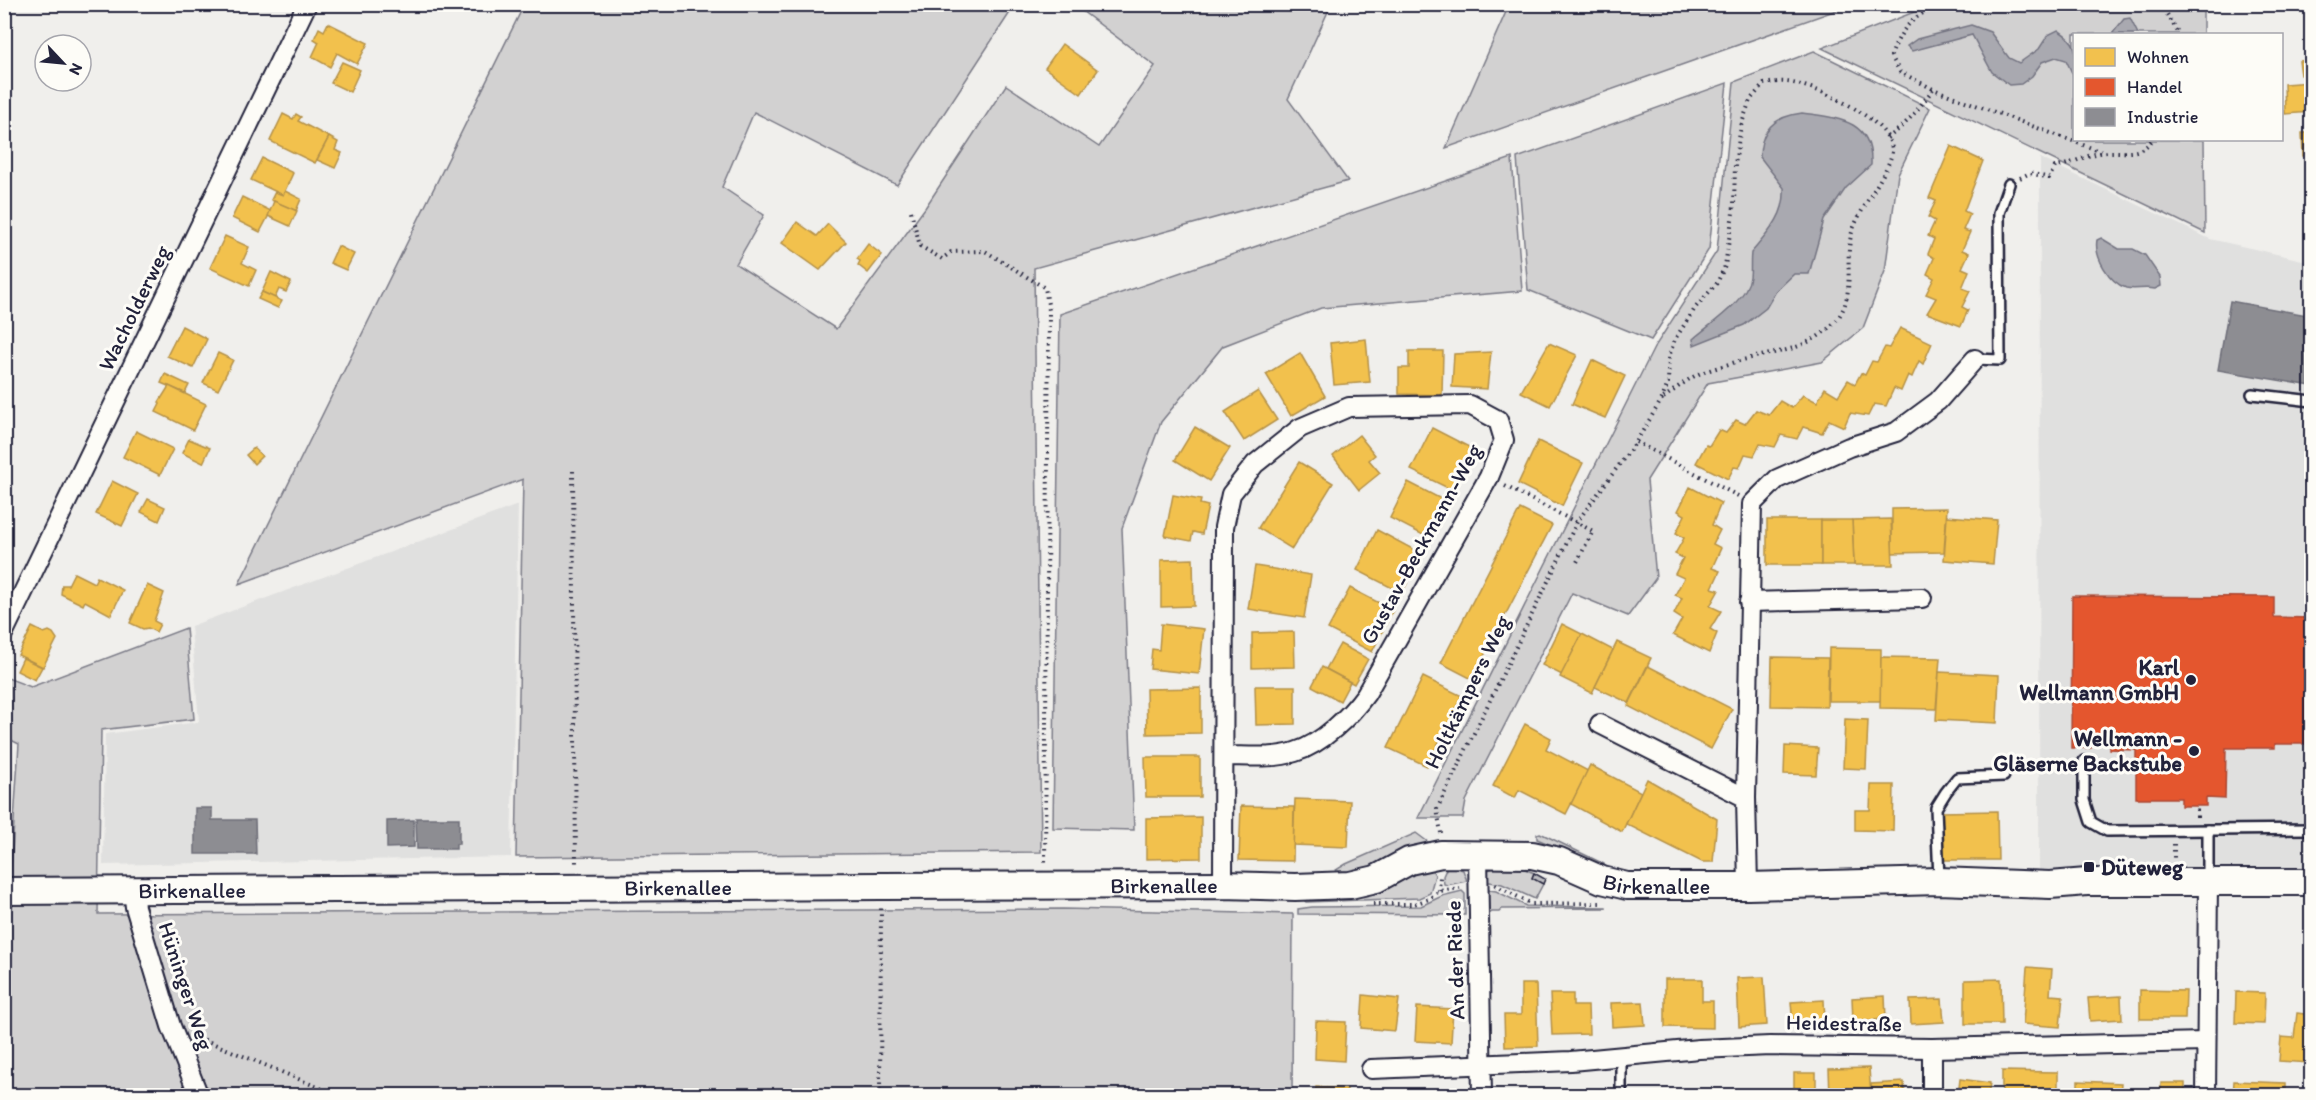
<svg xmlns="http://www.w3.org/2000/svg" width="2316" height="1100" font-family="Itim,sans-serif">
<rect width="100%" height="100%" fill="#f0efec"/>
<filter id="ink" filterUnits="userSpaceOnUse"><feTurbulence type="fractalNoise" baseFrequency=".0167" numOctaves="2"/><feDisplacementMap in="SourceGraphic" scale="12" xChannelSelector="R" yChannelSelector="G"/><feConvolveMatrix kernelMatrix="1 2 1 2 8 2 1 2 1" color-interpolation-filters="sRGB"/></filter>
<g filter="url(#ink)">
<g fill="#e0e0df">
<path d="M2040 158 2210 239 2311 262 2312 868 2039 870Z"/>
<path d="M518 505 511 857 103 865 105 734 199 722 191 626Z"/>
</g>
<g fill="#d2d1d1" stroke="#7a7a86" stroke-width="1.5">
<path d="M524 5H1015L897 185 754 112 722 187 764 215 736 264 836 329 925 208 1006 85 1099 147 1155 66 1074 5H1331L1288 99 1348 181 1034 268 1041 852 516 857 523 479 239 584Z"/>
<path d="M1509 5V4L1851 5 1446 148Z"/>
<path d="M1932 5H2203V34H2074V140H2204L2205 233 1822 48Z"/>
<path d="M1814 51 1930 108 1898 174 1885 271 1863 328 1822 362 1708 383 1647 480 1656 578 1628 616 1572 593 1466 801 1463 818H1418L1654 348 1717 251 1734 82Z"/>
<path d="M1727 83 1709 249 1651 340 1528 290 1517 158Z"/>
<path d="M1512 158 1522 291 1321 308 1223 346 1161 422 1122 528 1134 830 1053 828 1060 314Z"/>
<path d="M186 628 194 719 101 730 98 914 1063 909 1293 914 1292 1095H5L4 914H8L19 744 5 737V677L31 687Z"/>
<path d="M1416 833 1428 842 1366 869 1332 876 1336 870 1346 864Z"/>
<path d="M1540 833 1604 864V867L1537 839V834Z"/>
<path d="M1452 866 1463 870 1467 881 1447 885 1444 884 1443 876 1447 867Z"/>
<path d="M1499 866 1520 867 1534 873 1532 878 1543 884 1535 899 1502 884 1483 881 1488 870Z"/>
<path d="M1431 868 1435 875 1430 893 1419 898 1306 902 1302 899Z"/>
<path d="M1489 890 1496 891 1526 906 1606 907V908L1502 909 1499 912H1492L1485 916V895Z"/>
<path d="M1462 891 1465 894V915L1298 914V909L1312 907 1421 906 1442 896Z"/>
</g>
<g fill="#a9a9b0" stroke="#737381" stroke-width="1.5">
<path d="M2130 18 2138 34H2112L2124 19Z"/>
<path d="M1971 25 1990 32 2009 58 2019 63 2039 49 2048 35 2058 30C2081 45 2075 52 2074 77L2066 60 2056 57 2042 62 2032 76 2021 84 2009 85 1992 72 1972 35 1912 51 1907 46 1917 39Z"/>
<path d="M1802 113C1837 118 1873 119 1871 165L1846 188 1824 220 1809 274H1794L1776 291 1766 308 1744 325 1694 345 1693 339C1710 324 1747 301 1750 277 1751 269 1750 261 1751 253 1767 234 1786 216 1784 188L1760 157C1760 129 1776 116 1802 113Z"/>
<path d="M2101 238 2119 249H2133L2145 255 2160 277 2161 286 2155 289C2145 287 2134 290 2126 288 2109 282 2094 257 2097 240Z"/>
</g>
<g fill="#f2c14e" stroke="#b49148" stroke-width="1.5">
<path d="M328 23 368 43 357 64 337 53 330 67 312 57 319 42 314 39 319 28 324 31Z"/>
<path d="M1062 44 1098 70 1081 94 1045 68Z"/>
<path d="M2312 60V74L2301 75 2299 61Z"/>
<path d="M342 62 360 70 350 92 331 83Z"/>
<path d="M2312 82V112L2285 114 2284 84Z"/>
<path d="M283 114 293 119 296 114 301 117 298 121 329 137 315 163 270 141Z"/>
<path d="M2302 133H2312V155L2303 156Z"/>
<path d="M329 137 338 142 335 150 342 153 335 168 317 160Z"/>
<path d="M1951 146 1983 161 1964 211 1970 214 1963 230 1970 232 1962 250 1969 253 1962 268 1969 271 1962 288 1970 291 1962 307 1968 310 1961 326 1927 313 1936 298 1926 294 1934 278 1927 274 1934 258 1928 254 1934 239 1928 236 1935 221 1928 217 1936 201 1929 198Z"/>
<path d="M262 158 293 173 283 195 251 180Z"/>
<path d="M285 191 301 199 296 211 271 200 275 192 283 195Z"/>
<path d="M242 197 271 211 260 232 232 218Z"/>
<path d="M274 201 297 211 290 226 268 216Z"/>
<path d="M797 222 817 236 828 224 846 242 820 270 782 243Z"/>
<path d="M225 236 249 247 242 263 256 270 249 286 210 268Z"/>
<path d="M868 244 882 255 868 273 858 265 860 261 857 259Z"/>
<path d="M338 246 354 254 346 270 330 263Z"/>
<path d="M271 272 291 282 286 292 279 289 275 298 262 292Z"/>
<path d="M262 292 282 301 278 308 258 299Z"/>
<path d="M182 326 207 339 193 368 167 356Z"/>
<path d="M1900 328 1932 343 1923 364 1919 361 1912 377 1908 375 1901 391 1894 388 1886 406 1874 404 1868 416 1850 413 1844 427 1829 420 1822 433 1803 427 1797 439 1781 435 1775 447 1760 444 1754 456 1745 454 1739 468 1734 467 1728 479 1696 463 1706 445 1709 446 1719 430 1726 433 1736 420 1745 424 1756 410 1769 415 1780 401 1792 408 1803 395 1817 402 1825 388 1838 396 1848 380 1855 384 1861 373 1865 375 1872 361 1877 362 1885 347 1889 348Z"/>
<path d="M1366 339 1370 382 1334 385 1330 343Z"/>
<path d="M1549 343 1577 355 1550 406 1521 392Z"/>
<path d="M1409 351H1443L1442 395 1399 394V368H1409Z"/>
<path d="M1491 352 1487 389 1452 387 1454 354Z"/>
<path d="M218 353 233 360 218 390 203 383Z"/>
<path d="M1300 353 1325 396 1291 416 1266 374Z"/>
<path d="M1592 360 1625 376 1605 418 1572 404Z"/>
<path d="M165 374 189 385 185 393 161 383Z"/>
<path d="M169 386 206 404 193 430 156 412 160 404 159 402Z"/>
<path d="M1258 391 1277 420 1244 441 1225 412Z"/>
<path d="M1195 427 1230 448 1209 481 1175 460Z"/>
<path d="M1432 428 1473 449 1452 490 1411 470Z"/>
<path d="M136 431 173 449 160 475 123 457Z"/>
<path d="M1359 435 1375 455 1369 460 1380 473 1359 490 1333 456Z"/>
<path d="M189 439 210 448 203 463 182 453Z"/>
<path d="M1538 441 1583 463 1562 506 1518 484Z"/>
<path d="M254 448 262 456 254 464 246 455Z"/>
<path d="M1299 462 1333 483 1292 549 1258 528Z"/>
<path d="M112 481 138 494 122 526 96 514Z"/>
<path d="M1408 482 1449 503 1431 539 1390 518Z"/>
<path d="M1690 487 1721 503 1712 525 1720 530 1713 544 1721 548 1712 568 1720 571 1712 588 1719 590 1710 606 1721 611 1710 629 1717 633 1709 653 1673 635 1682 619 1674 614 1682 598 1675 595 1684 578 1675 574 1683 558 1675 554 1684 538 1676 533 1685 515 1678 511Z"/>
<path d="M1173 495 1201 500 1200 504 1208 506 1202 534 1193 532 1191 541 1165 536Z"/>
<path d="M148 499 165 507 159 521 141 512Z"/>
<path d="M1947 508 1944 552 1892 553V509Z"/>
<path d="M1520 509 1552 525 1472 679 1441 663Z"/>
<path d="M1947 516 1997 520 1993 564 1944 560Z"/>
<path d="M1891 519 1893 565H1854L1852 520Z"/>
<rect x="1767" y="520" width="54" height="45"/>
<path d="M1821 520H1852L1854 565H1821Z"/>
<path d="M1377 530 1422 554 1402 593 1357 570Z"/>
<path d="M1193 559 1194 606 1161 607V560Z"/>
<path d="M1255 566 1311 575 1304 618 1248 609Z"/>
<path d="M74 573 94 583 97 577 123 590 111 615 85 601 83 605 61 594 62 585H68Z"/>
<path d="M147 585 164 593 154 621 160 624 156 632 148 628 143 629 130 623Z"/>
<path d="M1350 588 1393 610 1372 652 1328 629Z"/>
<path d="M1161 624 1204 629 1199 674 1150 669 1152 649 1159 650Z"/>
<path d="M1562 624 1582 634 1562 675 1542 665Z"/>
<path d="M32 627 44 633 49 631 53 633 57 639 43 667 18 655Z"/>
<path d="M1294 632 1295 667 1252 668V633Z"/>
<path d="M1582 634 1613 650 1592 693 1560 677Z"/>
<path d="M1617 642 1651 658 1629 703 1595 687Z"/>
<path d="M1340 644 1368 659 1354 684 1326 669Z"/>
<path d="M1829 648 1881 649V701H1828Z"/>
<path d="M1772 657 1828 658 1827 707 1771 706Z"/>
<path d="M1881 657 1940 658 1936 709 1880 708Z"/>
<path d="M23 658 42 667 35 680 17 671Z"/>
<path d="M1648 666 1732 709 1711 749 1628 706Z"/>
<path d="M1322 667 1350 682 1340 701 1312 686Z"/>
<path d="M1939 672 1999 675 1997 723 1936 720Z"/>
<path d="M1423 677 1462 696 1427 766 1388 748Z"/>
<path d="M1255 686H1295V724L1256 725Z"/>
<path d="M1201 688V733L1147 734 1146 689Z"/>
<path d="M1845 719 1868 720 1866 769 1843 768Z"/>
<path d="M1525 724 1551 738 1546 749 1588 771 1566 814 1519 790 1515 798 1493 786Z"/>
<path d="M1785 746 1818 748 1816 775 1784 774Z"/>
<path d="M1145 757H1200V797H1146Z"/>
<path d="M1590 765 1641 792 1622 832 1571 804Z"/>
<path d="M1647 779 1717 819 1713 862H1702L1626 824Z"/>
<path d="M1871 785H1894L1893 831 1855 830V810H1870Z"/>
<path d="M1295 799 1350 801 1348 847 1293 845Z"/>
<path d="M1241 806 1294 807 1293 861 1239 860Z"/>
<path d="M1997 811 1998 860H1941V812Z"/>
<path d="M1201 817V858L1146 859V818Z"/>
<path d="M2027 967 2052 969 2050 995 2063 996 2060 1027 2023 1024Z"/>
<path d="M1764 977 1767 1025 1739 1027 1737 978Z"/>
<path d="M1665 979H1702V1001H1713V1028L1665 1027Z"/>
<path d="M2001 979 2002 1024H1965V980Z"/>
<path d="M1521 984H1536L1538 1046 1505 1047 1504 1015H1521Z"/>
<path d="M2140 990 2186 991 2185 1019H2140Z"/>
<path d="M2236 992 2265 993 2264 1024 2235 1023Z"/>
<path d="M1550 994H1573V1006H1588L1589 1034 1552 1035Z"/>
<path d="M1363 995 1399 999 1395 1031 1361 1028Z"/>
<path d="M1885 996 1886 1019 1853 1021 1852 998Z"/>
<path d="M2121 996 2122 1019 2090 1021 2088 998Z"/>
<path d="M1942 999 1944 1022 1911 1024 1910 1000Z"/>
<path d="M1824 1000 1825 1023 1793 1025 1791 1002Z"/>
<path d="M1643 1002 1645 1025 1612 1027 1611 1003Z"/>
<path d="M1417 1007 1453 1009 1451 1043 1415 1041Z"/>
<path d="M2297 1013 2312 1015 2310 1063 2279 1061 2281 1037 2294 1038Z"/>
<path d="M1316 1021 1346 1022 1344 1061 1315 1059Z"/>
<path d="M1869 1068 1871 1096H1830L1829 1069Z"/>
<path d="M2002 1071 2058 1072V1096H2002Z"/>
<rect x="1794" y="1073" width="22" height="23"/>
<path d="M1960 1079 1990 1083 1988 1096H1958Z"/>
<path d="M2078 1081 2121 1083 2120 1096H2078Z"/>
<path d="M2234 1081 2285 1083V1096H2233Z"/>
<path d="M1904 1082 1905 1096H1872L1871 1084Z"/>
<path d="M2161 1083H2185V1096H2153V1093H2161Z"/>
<path d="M1316 1087 1347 1089 1346 1096H1315Z"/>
<path d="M1773 1090V1096H1741V1092Z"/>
</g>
<path fill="#e4572e" stroke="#aa4732" stroke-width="1.5" d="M2072 596 2274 597V617L2312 618V744H2275V748H2226L2225 799 2206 798V806H2181V798H2136V750L2109 749V743H2091V748H2071Z"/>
<g fill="#8d8d92" stroke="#6d6d78" stroke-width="1.5">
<path d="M2230 301 2312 316V386L2218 370Z"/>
<path d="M195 808H212V820H255L256 854H195Z"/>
<path d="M416 818H459V844H456V849H417Z"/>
<path d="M414 820V847L387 848V821Z"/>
</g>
<path fill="#bcbcc0" stroke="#22223b" stroke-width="1.5" d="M1534 873 1545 879 1543 884 1532 878Z"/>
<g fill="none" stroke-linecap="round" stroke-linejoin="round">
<g stroke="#22223b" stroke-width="14">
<g id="lane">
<path d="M1975 359 2000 360 1999 213 2009 184"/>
<path d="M2252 394 2312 401"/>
<path d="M2084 761V800L2091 822 2107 831 2312 829"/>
<path d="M1939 879 1936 808 1946 792 1957 778 2004 776"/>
<path d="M2208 879V830"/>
<path d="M1621 1056V1096"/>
</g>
</g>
<g stroke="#22223b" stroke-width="22">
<g id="street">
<path d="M1749 602 1922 598"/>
<path d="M4 632 307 4"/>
<path d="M1600 724 1746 798"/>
<path d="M1478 855 1482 1096"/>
<path d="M1223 885 1224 527 1231 494 1255 464 1300 428 1349 407 1470 405 1498 420 1504 440 1489 477 1366 694C1350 716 1322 744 1295 752 1273 759 1247 756 1225 756"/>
<path d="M1748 886 1746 798 1752 504 1777 479 1849 447 1896 432 1938 401 1975 359"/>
<path d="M133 890 135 907 171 1026 199 1096"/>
<path d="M1932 1048V1096"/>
<path d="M1371 1069 1571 1061 1699 1049 1770 1046 1932 1048 2206 1042"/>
<path d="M2206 1096 2208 882"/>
</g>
</g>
<g stroke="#22223b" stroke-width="30">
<g id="secondary">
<path id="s1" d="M4 891 881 886 1223 885 1295 887 1350 885 1376 879 1409 861 1441 854 1532 855 1559 861 1602 880 1627 886H1748L1939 881 2050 885 2087 882H2312"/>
</g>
</g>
<g stroke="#22223b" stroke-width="4" stroke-dasharray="1.5 4.5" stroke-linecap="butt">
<path d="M1945 4C1914 14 1902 26 1891 56L1900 72 1933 89 2102 152"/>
<path d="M2050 4 2059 7 2081 4"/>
<path d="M2161 4 2179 34"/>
<path d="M1887 138C1907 125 1919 108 1933 89"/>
<path d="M2020 178 2030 173 2049 178 2055 167C2071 165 2085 155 2100 153 2121 149 2137 159 2152 140"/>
<path d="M911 211 920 246 942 259 951 252 985 251 1045 288 1049 310 1045 865"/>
<path d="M1636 442 1738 496"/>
<path d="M573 471 576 866"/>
<path d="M1505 486 1593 531 1576 564"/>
<path d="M2197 817V806"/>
<path d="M1441 833 1437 809 1577 522 1636 442 1662 399 1668 383 1669 357 1675 339 1696 307 1717 283 1725 266 1734 206 1735 164 1741 126 1750 100 1764 84C1771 83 1779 81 1786 82 1813 84 1891 119 1892 150 1893 167 1856 212 1851 236 1844 265 1857 298 1834 323 1806 352 1775 351 1739 361 1728 364 1716 368 1704 372 1689 377 1675 390 1662 399"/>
<path d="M2174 844V860"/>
<path d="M1495 885 1532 904 1600 903"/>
<path d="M1439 891 1440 877"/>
<path d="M1373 904H1414L1429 899 1439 891 1460 888"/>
<path d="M193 1035 339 1096"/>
<path d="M880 1096 881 907"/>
</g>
<use href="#lane" stroke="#fdfcf7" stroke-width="9"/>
<use href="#street" stroke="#fdfcf7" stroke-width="18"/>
<use href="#secondary" stroke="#fdfcf7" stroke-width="26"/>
</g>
</g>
<g fill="#22223b" stroke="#fdfcf7" stroke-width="2">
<circle cx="2191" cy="680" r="6"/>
<circle cx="2194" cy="751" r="6"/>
<rect x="2083" y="861" width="12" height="12" rx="3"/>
</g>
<g text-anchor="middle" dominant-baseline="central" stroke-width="6" stroke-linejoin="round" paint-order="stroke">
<g font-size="22" fill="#22223b" stroke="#fdfcf7">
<text transform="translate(134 308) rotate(-64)">Wacholderweg</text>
<text transform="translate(1421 544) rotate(-61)">Gustav-Beckmann-Weg</text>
<text transform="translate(1467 692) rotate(-64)">Holtkämpers Weg</text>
<text stroke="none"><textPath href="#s1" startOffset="1664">Birkenallee</textPath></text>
<text stroke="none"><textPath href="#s1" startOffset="1160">Birkenallee</textPath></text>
<text stroke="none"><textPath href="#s1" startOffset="674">Birkenallee</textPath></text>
<text stroke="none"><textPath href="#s1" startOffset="188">Birkenallee</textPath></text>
<text transform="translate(1455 960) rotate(-92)">An der Riede</text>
<text transform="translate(186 986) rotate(72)">Hüninger Weg</text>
<text transform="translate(1844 1023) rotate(1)">Heidestraße</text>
</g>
<g font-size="22" font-weight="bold" fill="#22223b" stroke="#fdfcf7" text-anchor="end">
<text x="2179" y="667">Karl<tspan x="2179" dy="25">Wellmann GmbH</tspan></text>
<text x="2182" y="738">Wellmann -<tspan x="2182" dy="25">Gläserne Backstube</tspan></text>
<text x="2101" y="867" text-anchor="start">Düteweg</text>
</g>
</g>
<rect width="2316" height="1100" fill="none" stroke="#fdfcf7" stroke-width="24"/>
<rect x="12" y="12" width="2292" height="1076" fill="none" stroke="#22223b" stroke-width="2" filter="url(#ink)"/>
<rect x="2073" y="33" width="210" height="108" fill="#fdfcf7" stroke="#a5a5ac" stroke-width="1.5"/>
<rect x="2085" y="48" width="30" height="18" fill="#f2c14e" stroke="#a5a5ac" stroke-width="1.5"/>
<text x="2127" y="63" font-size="18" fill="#22223b">Wohnen</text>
<rect x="2085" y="78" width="30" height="18" fill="#e4572e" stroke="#a5a5ac" stroke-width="1.5"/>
<text x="2127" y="93" font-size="18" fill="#22223b">Handel</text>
<rect x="2085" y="108" width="30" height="18" fill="#8d8d92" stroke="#a5a5ac" stroke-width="1.5"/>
<text x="2127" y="123" font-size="18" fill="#22223b">Industrie</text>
<g transform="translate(63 63) rotate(116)"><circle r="28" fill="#fdfcf7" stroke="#a5a5ac" stroke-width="1.5"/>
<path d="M0-4.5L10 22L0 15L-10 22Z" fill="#22223b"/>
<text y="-9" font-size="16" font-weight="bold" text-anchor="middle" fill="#22223b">N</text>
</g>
</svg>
